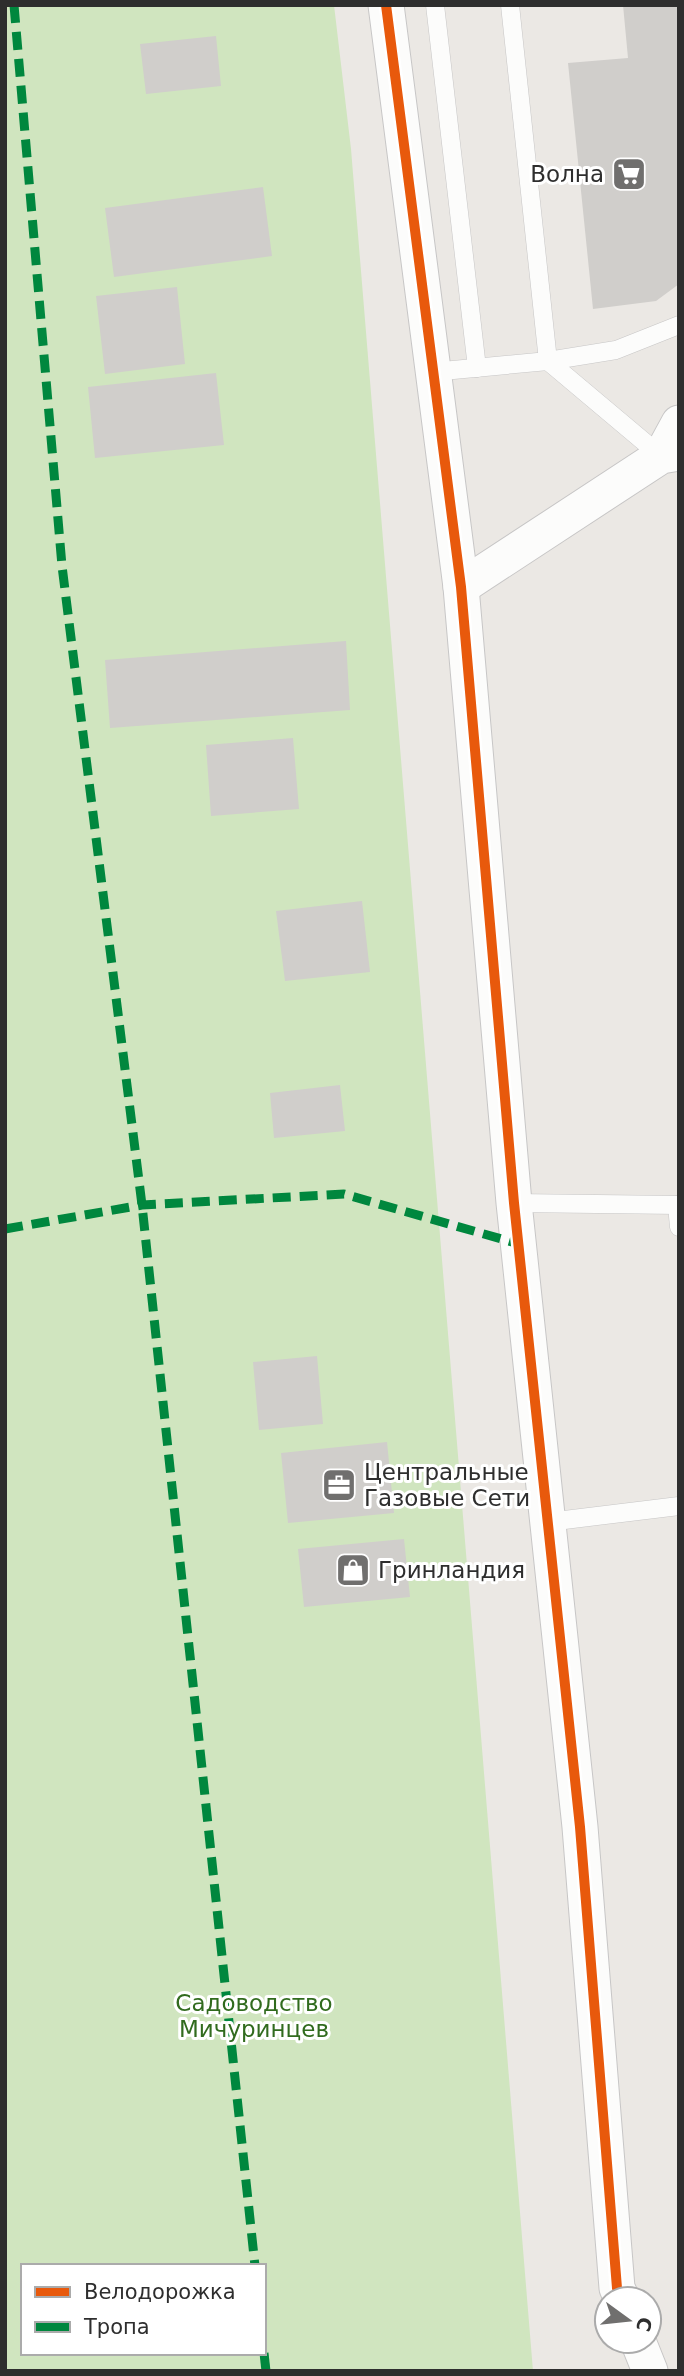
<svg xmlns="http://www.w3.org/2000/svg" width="684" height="2376" font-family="'DejaVu Sans',sans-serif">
<rect width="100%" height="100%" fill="#ebe8e4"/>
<path fill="#d0e5bf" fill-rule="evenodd" d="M5 5H334L351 149 533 2371H5ZM23 2266H264V2353H23Z"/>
<g fill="#d0cecb">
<path d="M623 5H679V284L656 301 593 309 568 63 628 58Z"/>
<path d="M216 36 221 86 146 94 140 44Z"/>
<path d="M263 187 272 256 114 277 105 208Z"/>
<path d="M177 287 185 364 105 374 96 296Z"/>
<path d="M216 373 224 445 95 458 88 387Z"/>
<path d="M346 641 350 710 110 728 105 660Z"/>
<path d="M293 738 299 809 211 816 206 745Z"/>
<path d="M362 901 370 972 285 981 276 911Z"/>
<path d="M340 1085 345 1131 274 1138 270 1093Z"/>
<path d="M317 1356 323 1424 259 1430 253 1362Z"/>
<path d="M387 1442 394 1513 288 1523 281 1453Z"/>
<path d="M404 1539 410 1597 304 1607 298 1549Z"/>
</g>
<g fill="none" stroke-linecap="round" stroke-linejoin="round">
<g stroke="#c7c6c6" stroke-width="19">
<g id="service">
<path d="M435 5 477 368"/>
<path d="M510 5 548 361 661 456"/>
<path d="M432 372 548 361 616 350 679 325"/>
<path d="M514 1203 679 1205"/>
<path d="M677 1205 679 1227"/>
<path d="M548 1522 679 1506"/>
</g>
</g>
<g stroke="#c7c6c6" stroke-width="37">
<g id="minor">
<path d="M386 5 461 587 514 1203 580 1827 617 2288 622 2299"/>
<path d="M661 456 679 423"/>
<path d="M461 587 661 456 679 453"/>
<path d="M638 2341 650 2371"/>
</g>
</g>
<use href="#service" stroke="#fcfcfb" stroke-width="18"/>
<use href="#minor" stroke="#fcfcfb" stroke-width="35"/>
<g stroke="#00873e" stroke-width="9" stroke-dasharray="18 9" stroke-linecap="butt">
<path d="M14 5 62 566 142 1205 255 2266"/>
<path d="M5 1229 142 1205 344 1194 519 1244"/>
<path d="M264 2353 266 2371"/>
</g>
<g stroke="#fff" stroke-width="15">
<path id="cycleway" d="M386 5 461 587 514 1203 580 1827 617 2288 622 2299"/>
</g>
<use href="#cycleway" stroke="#e8590c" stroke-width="10"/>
</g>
<defs>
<g id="supermarket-square" transform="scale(1.75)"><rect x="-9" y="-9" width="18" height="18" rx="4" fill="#706f6e" stroke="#fff"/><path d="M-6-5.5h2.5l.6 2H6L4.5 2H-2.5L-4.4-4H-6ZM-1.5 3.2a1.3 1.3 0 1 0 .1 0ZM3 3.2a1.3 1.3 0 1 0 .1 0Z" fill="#fff"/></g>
<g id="office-square" transform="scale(1.75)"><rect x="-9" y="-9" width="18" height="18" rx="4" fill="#706f6e" stroke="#fff"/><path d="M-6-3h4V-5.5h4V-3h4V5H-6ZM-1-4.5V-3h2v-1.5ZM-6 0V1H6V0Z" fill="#fff"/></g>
<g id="shop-square" transform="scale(1.75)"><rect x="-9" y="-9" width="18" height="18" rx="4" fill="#706f6e" stroke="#fff"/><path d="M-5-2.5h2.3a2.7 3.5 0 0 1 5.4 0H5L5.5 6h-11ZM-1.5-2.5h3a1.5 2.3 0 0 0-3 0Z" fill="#fff"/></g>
</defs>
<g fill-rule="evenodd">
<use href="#supermarket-square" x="629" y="174"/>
<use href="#office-square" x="339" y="1485"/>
<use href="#shop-square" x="353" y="1570"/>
</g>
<g text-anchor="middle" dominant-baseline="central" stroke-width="6" stroke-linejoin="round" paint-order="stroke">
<g font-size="23" fill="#2e2e2e" stroke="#fff" text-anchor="start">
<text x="604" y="174" text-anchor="end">Волна</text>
<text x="364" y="1472">Центральные<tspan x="364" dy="26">Газовые Сети</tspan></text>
<text x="378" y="1570">Гринландия</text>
</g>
<g font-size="23" fill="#316b1e" stroke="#fff">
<text x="254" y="2003">Садоводство<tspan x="254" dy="26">Мичуринцев</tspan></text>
</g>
</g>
<rect width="684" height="2376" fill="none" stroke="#2e2e2e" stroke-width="14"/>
<rect x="21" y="2264" width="245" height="91" fill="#ffffff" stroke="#ababab" stroke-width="2"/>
<rect x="35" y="2287" width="35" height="10" fill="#e8590c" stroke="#ababab" stroke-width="2"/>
<text x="84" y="2299" font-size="21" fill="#2e2e2e">Велодорожка</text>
<rect x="35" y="2322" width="35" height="10" fill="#00873e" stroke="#ababab" stroke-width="2"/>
<text x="84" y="2334" font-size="21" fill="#2e2e2e">Тропа</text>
<g transform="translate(628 2320) rotate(105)"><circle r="33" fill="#ffffff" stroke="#ababab" stroke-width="2"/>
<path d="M0-5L12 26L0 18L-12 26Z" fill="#706f6e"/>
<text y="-10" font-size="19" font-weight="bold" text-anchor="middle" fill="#2e2e2e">С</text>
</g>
</svg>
